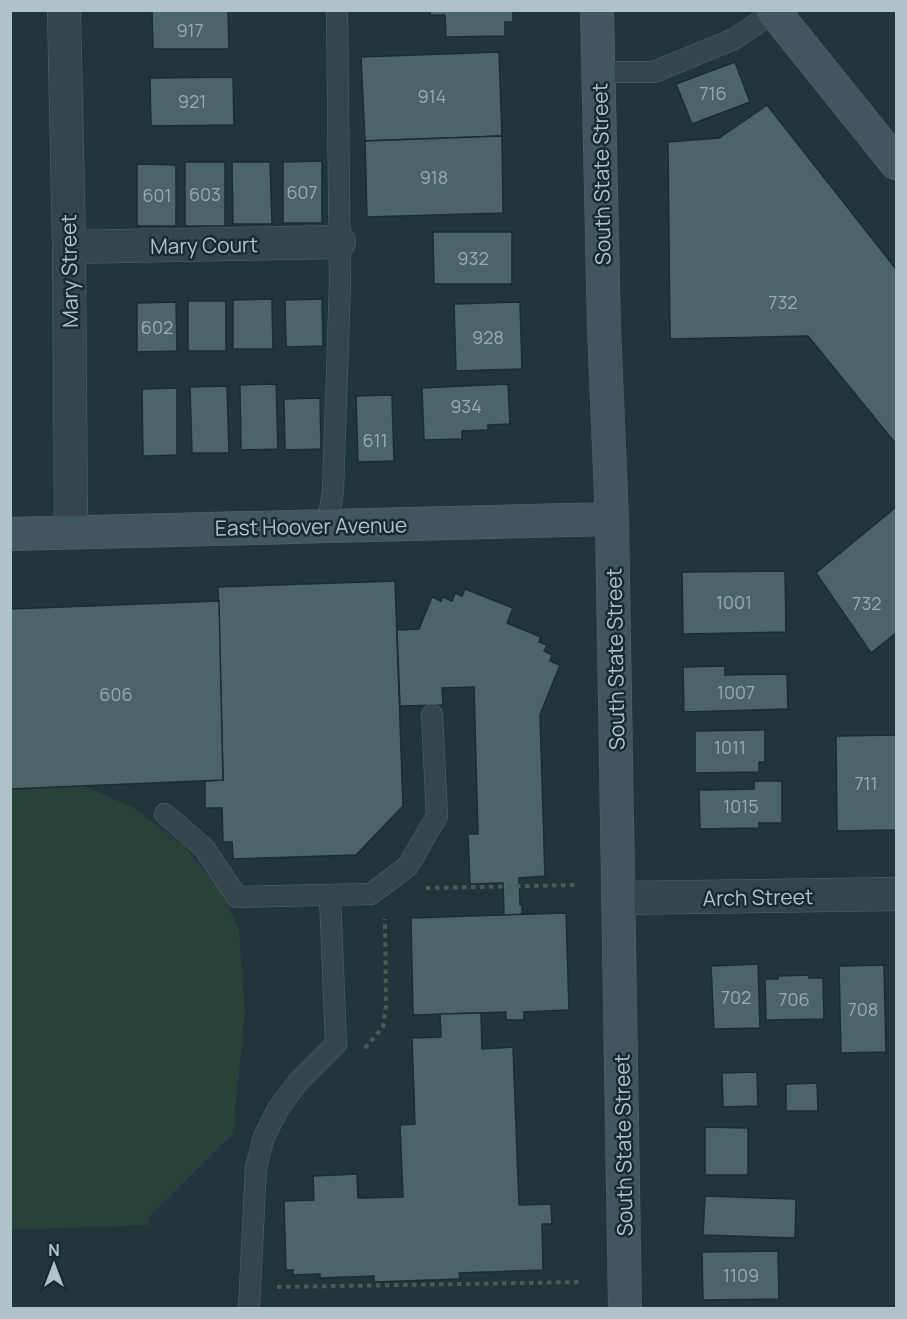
<svg xmlns="http://www.w3.org/2000/svg" width="907" height="1319" font-family="Manrope,sans-serif">
<rect width="100%" height="100%" fill="#20363b"/>
<path fill="#264239" d="M84 786 134 808 184 846 222 892 239 930 245 1013 233 1134 149 1217V1225L11 1230V789Z"/>
<g fill="#4a646a" stroke="#1b2d32" stroke-width="1.5">
<path d="M152 10H228L229 49H153Z"/>
<path d="M430 10H513V22H505V36L446 37 445 15H430Z"/>
<path d="M499 52 502 136 365 141 361 57Z"/>
<path d="M735 62 750 102 692 124 676 84Z"/>
<path d="M233 77 234 125 151 126 150 78Z"/>
<path d="M767 105 896 269V444L808 336 670 339 668 142 719 138Z"/>
<path d="M502 136 503 213 367 217 365 141Z"/>
<path d="M322 161V223H283V162Z"/>
<rect x="185" y="162" width="40" height="64"/>
<path d="M232 162H270L272 224H233Z"/>
<path d="M137 164 176 165V226H137Z"/>
<path d="M433 232H512V284H434Z"/>
<path d="M272 299 273 349H233V300Z"/>
<path d="M322 299 323 346 286 347 285 300Z"/>
<rect x="188" y="301" width="38" height="50"/>
<path d="M176 302 177 351 137 352V303Z"/>
<path d="M520 302 522 369 456 371 454 304Z"/>
<path d="M276 384 278 449 241 450 240 385Z"/>
<path d="M508 384 510 424 488 425V430L462 431V439L424 440 422 388Z"/>
<path d="M227 386 229 453H192L190 387Z"/>
<path d="M177 388V455L143 456 142 389Z"/>
<path d="M392 395 394 461 358 462 356 396Z"/>
<path d="M320 398 321 449 285 450 284 399Z"/>
<path d="M896 507V633L871 653 816 573Z"/>
<path d="M785 571 786 632 683 634 682 572Z"/>
<path d="M395 581 403 806 356 855 233 859 232 842H223L222 808H205V781L223 780 218 587Z"/>
<path d="M465 589 513 608 507 623 541 637 539 642 547 645 544 651 552 655 550 661 560 665 540 715 545 876 519 878 520 905H522V915H504L503 883 470 884 468 834H478L474 687 442 688 443 705 400 706 397 630 419 629 432 597 441 601 443 597 452 601 455 593 462 596Z"/>
<path d="M219 601 223 780 10 789V609Z"/>
<path d="M725 666V675L787 674 788 709 684 712 683 667Z"/>
<path d="M765 730V762H759V772L695 773V731Z"/>
<path d="M896 735V830L837 831 836 736Z"/>
<path d="M754 781H782V823H759V828L700 829 699 790 754 789Z"/>
<path d="M566 913 569 1010 524 1012V1020H506V1012L413 1015 411 918Z"/>
<path d="M758 964 760 1028 714 1029 711 966Z"/>
<path d="M884 965 886 1052 841 1053 839 966Z"/>
<path d="M809 975V978H823L824 1019 766 1020 765 979H778V976Z"/>
<path d="M481 1013 482 1049 513 1047 519 1205 551 1204 552 1224H542L543 1270 459 1273 460 1279 374 1282V1276L320 1278V1274L293 1275V1270H286L284 1201 314 1200 313 1176 357 1174 358 1198 403 1197 400 1125 415 1124 412 1038 441 1037 440 1014Z"/>
<path d="M757 1072 758 1106 723 1107 722 1073Z"/>
<path d="M817 1083 818 1111H786V1084Z"/>
<path d="M705 1127 748 1128V1175H705Z"/>
<path d="M705 1196 796 1199 795 1238 703 1235Z"/>
<path d="M778 1251 779 1299 703 1300 702 1252Z"/>
</g>
<g fill="none" stroke-linecap="round" stroke-linejoin="round">
<g stroke="#526469" stroke-width="22">
<g id="lane">
<path d="M599 72H654L734 39 774 12"/>
<path d="M328 525 333 490 340 283 337 10"/>
<path d="M165 814 204 848 237 897 371 894 408 866 437 816 432 715"/>
<path d="M249 1308 256 1167 264 1137 278 1109 298 1082 336 1044 330 895"/>
</g>
</g>
<g stroke="#526469" stroke-width="34">
<g id="street">
<path d="M64 10 69 247 71 532"/>
<path d="M69 247 339 242"/>
<path d="M619 898 896 894"/>
</g>
</g>
<g stroke="#526469" stroke-width="34">
<g id="secondary">
<path d="M597 10 604 328 612 519 625 1308"/>
<path d="M773 10 896 163"/>
<path d="M10 534 612 519"/>
</g>
</g>
<g stroke="#445e57" stroke-width="4" stroke-dasharray="4.5 4.5" stroke-linecap="butt">
<path d="M426 888 576 885"/>
<path d="M365 1048 383 1027 386 1006 385 919"/>
<path d="M277 1287 583 1282"/>
</g>
<use href="#lane" stroke="#34464b" stroke-width="21"/>
<use href="#street" stroke="#34464b" stroke-width="33"/>
<use href="#secondary" stroke="#41575f" stroke-width="33"/>
</g>
<g text-anchor="middle" dominant-baseline="central" stroke-width="5" stroke-linejoin="round" paint-order="stroke">
<g font-size="18" fill="#96aab0">
<text x="190" y="30">917</text>
<text x="713" y="93">716</text>
<text x="432" y="96">914</text>
<text x="192" y="101">921</text>
<text x="434" y="177">918</text>
<text x="302" y="192">607</text>
<text x="205" y="194">603</text>
<text x="157" y="195">601</text>
<text x="473" y="258">932</text>
<text x="783" y="302">732</text>
<text x="157" y="327">602</text>
<text x="488" y="337">928</text>
<text x="466" y="406">934</text>
<text x="375" y="440">611</text>
<text x="734" y="602">1001</text>
<text x="867" y="603">732</text>
<text x="736" y="692">1007</text>
<text x="116" y="694">606</text>
<text x="730" y="747">1011</text>
<text x="866" y="783">711</text>
<text x="741" y="806">1015</text>
<text x="736" y="997">702</text>
<text x="794" y="999">706</text>
<text x="863" y="1009">708</text>
<text x="741" y="1275">1109</text>
</g>
<g font-size="21" fill="#afc2c8" stroke="#192b30">
<text transform="translate(601 174) rotate(-91)">South State Street</text>
<text transform="translate(204 245) rotate(-1)">Mary Court</text>
<text transform="translate(69 271) rotate(-91)">Mary Street</text>
<text transform="translate(311 526) rotate(-1)">East Hoover Avenue</text>
<text transform="translate(615 659) rotate(-91)">South State Street</text>
<text transform="translate(758 897) rotate(-1)">Arch Street</text>
<text transform="translate(623 1145) rotate(-91)">South State Street</text>
</g>
</g>
<rect width="907" height="1319" fill="none" stroke="#afc2c8" stroke-width="24"/>
<g transform="translate(54 1265)" stroke="#192b30" stroke-width="4.5" paint-order="stroke">
<path d="M0-4.5L10 22L0 15L-10 22Z" fill="#afc2c8"/>
<text y="-9" font-size="16" font-weight="bold" text-anchor="middle" fill="#afc2c8">N</text>
</g>
</svg>
